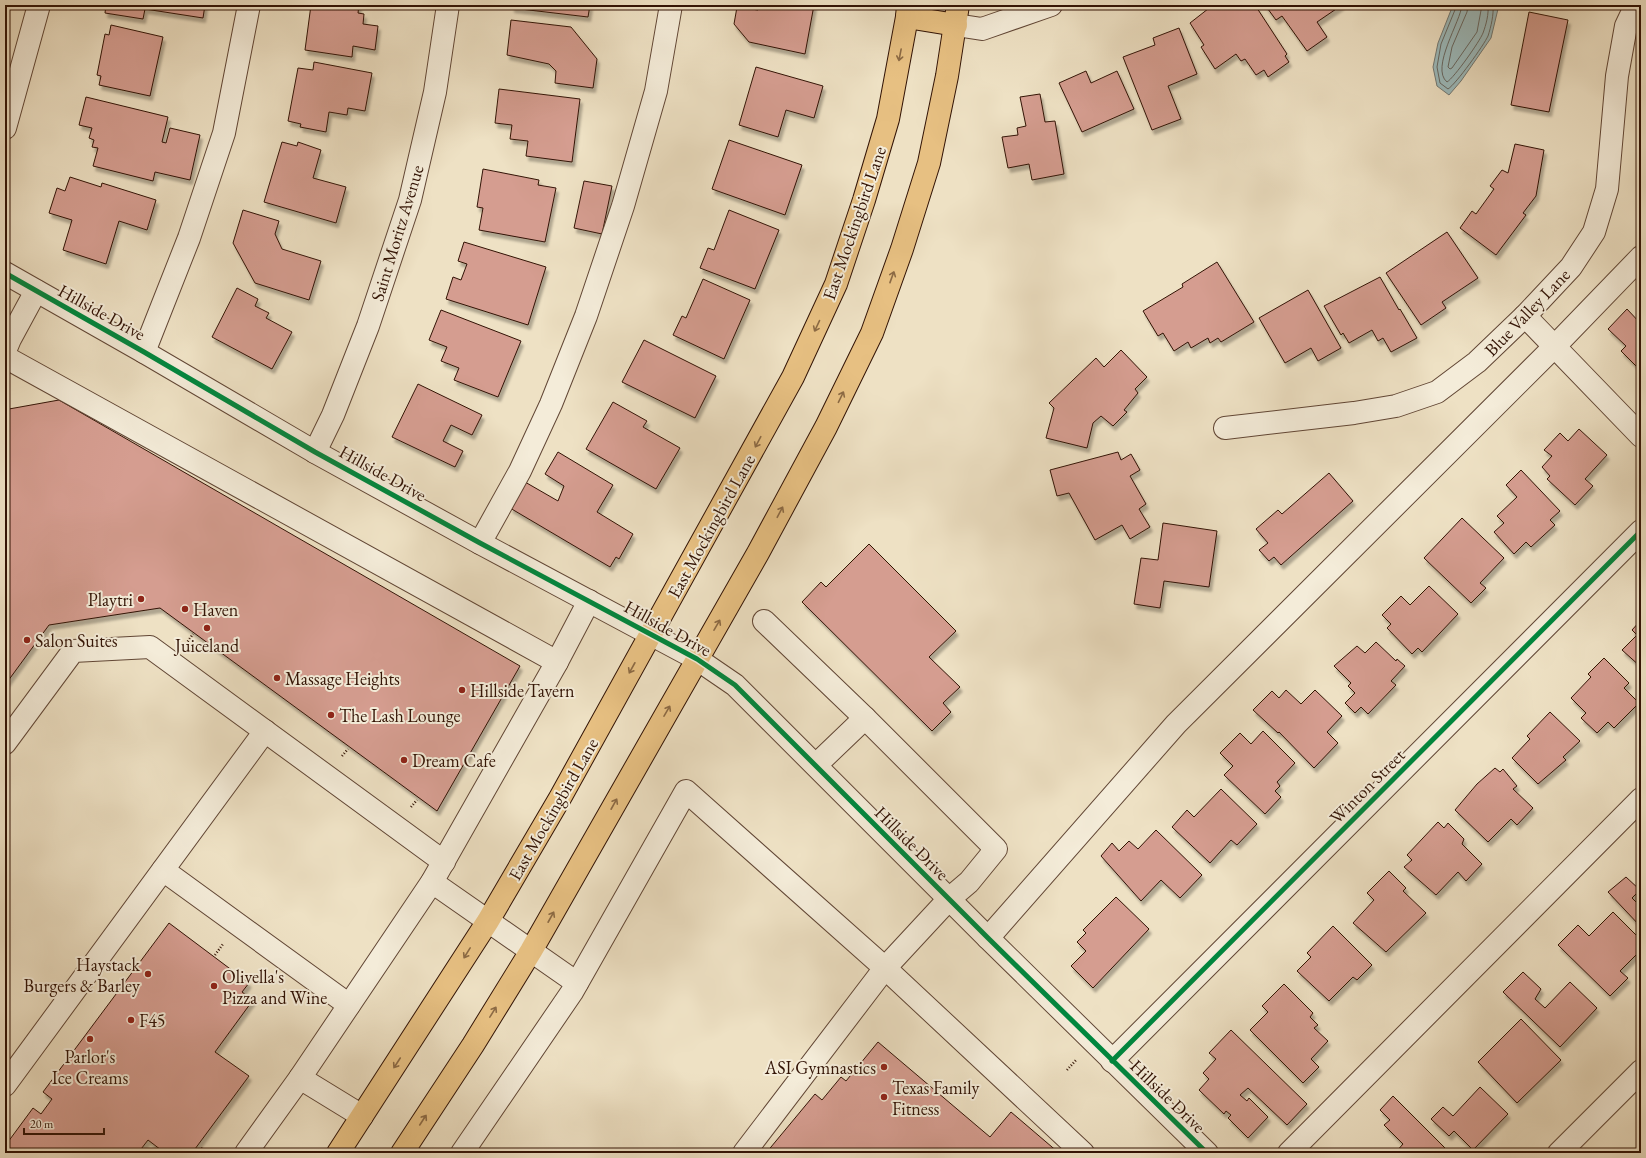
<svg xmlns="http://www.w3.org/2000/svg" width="1646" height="1158" font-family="'EB Garamond',serif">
<defs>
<filter id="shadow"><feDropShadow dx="2.5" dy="4.5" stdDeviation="1" flood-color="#0004"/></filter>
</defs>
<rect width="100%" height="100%" fill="#eee1c4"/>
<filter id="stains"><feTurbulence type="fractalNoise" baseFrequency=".005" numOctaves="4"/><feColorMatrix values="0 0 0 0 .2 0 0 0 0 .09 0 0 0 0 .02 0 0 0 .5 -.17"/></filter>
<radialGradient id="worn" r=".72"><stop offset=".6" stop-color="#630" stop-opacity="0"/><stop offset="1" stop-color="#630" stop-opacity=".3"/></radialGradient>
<path fill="#9cbbbd" stroke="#727873" d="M1453 5H1497L1498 9 1491 38 1461 81 1449 95 1437 86 1433 67 1438 43Z"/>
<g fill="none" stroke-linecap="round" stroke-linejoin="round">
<g stroke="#676761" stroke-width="1">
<path d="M1457 5 1441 44 1437 67 1440 83 1448 89C1456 84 1484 45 1488 36 1491 27 1494 14 1493 5"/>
<path d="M1462 5C1461 21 1430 68 1447 82 1454 78 1480 41 1483 33 1486 25 1489 14 1488 5"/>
<path d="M1468 5 1467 12 1452 47 1448 67 1450 69 1452 68 1477 32 1482 5"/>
</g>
</g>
<g fill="#d59d90" stroke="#321305" filter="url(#shadow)">
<path d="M106 5H205L203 18 145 9 143 19 105 13Z"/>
<path d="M311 5H359L358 13 364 14 363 24 378 26 375 50 353 46 352 57 305 50Z"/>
<path d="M512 5H590L588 17 512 8Z"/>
<path d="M759 5H814L805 54 749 42 734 24 737 7 758 10Z"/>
<path d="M1213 5H1255L1287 54 1285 56 1289 62 1268 77 1264 70 1256 75 1245 59 1241 61 1236 54 1215 69 1201 47 1204 45 1190 23Z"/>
<path d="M1265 5H1342L1317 22 1327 37 1307 51 1282 16 1276 20Z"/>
<path d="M1529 12 1568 20 1549 112 1511 105Z"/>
<path d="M511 20 571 27 597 59 593 88 555 83 556 71 549 64 507 55Z"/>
<path d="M111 25 163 37 150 96 99 85 101 76 97 75 105 34 109 35Z"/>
<path d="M1179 28 1197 74 1168 86 1181 119 1152 130 1123 57 1155 45 1153 38Z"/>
<path d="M314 62 372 73 365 111 348 108 347 115 329 112 326 132 300 127 301 124 288 121 298 68 313 70Z"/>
<path d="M756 67 823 86 814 118 786 110 778 137 739 125Z"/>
<path d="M1086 71 1091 83 1117 71 1134 109 1082 132 1059 83Z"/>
<path d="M499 89 580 99 572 162 526 156 528 141 510 139 512 125 495 123Z"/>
<path d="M1040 94 1045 122 1055 121 1064 174 1032 180 1029 164 1008 168 1002 137 1018 135 1017 128 1026 126 1020 97Z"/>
<path d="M86 97 168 117 162 142 166 143 170 128 200 135 190 180 155 172 153 181 93 166 98 148 92 147 94 140 89 138 92 128 79 125Z"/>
<path d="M729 140 802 165 785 215 712 189Z"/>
<path d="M282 142 297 146 298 142 321 150 313 178 346 187 336 223 264 202Z"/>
<path d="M1515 144 1544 150 1536 196 1523 213 1526 215 1496 255 1460 228 1472 211 1476 214 1494 189 1490 186 1502 170 1508 173Z"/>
<path d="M483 169 539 180 538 185 556 188 545 242 479 230 483 208 477 207Z"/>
<path d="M70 177 101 187 102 183 156 200 147 230 119 221 106 264 63 250 72 220 49 213 57 188 65 191Z"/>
<path d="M584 181 612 186 602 234 574 228Z"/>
<path d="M243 210 279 221 275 234 282 249 321 261 309 300 255 283 233 243Z"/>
<path d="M729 210 779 230 755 289 700 268 708 248 714 250Z"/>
<path d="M1447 232 1478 278 1442 302 1446 308 1421 325 1386 273Z"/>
<path d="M464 242 546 267 528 325 446 299 453 277 461 280 467 264 458 261Z"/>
<path d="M1217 262 1254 322 1221 342 1218 338 1210 343 1208 338 1191 348 1188 342 1174 351 1163 333 1158 336 1143 311 1183 287 1182 284Z"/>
<path d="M1380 277 1399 310 1400 309 1417 338 1391 352 1383 338 1378 341 1372 330 1349 343 1343 333 1341 335 1324 306Z"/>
<path d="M703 279 750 300 724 359 673 335 682 316 686 318Z"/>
<path d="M237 288 258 299 255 306 269 313 266 318 292 332 272 369 212 337Z"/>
<path d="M1308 290 1341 348 1318 361 1311 348 1285 363 1259 318Z"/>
<path d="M1627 309 1641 324V371L1621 351 1626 346 1608 329Z"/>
<path d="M441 310 521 341 498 397 454 380 459 368 441 361 447 347 429 340Z"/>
<path d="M644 340 716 376 695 418 622 382Z"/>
<path d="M1121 350 1147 377 1135 389 1138 393 1124 410 1127 412 1113 426 1101 416 1093 423 1087 448 1046 438 1054 408 1049 403 1096 358 1104 367Z"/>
<path d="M418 384 482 415 472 435 451 425 443 441 463 451 455 467 392 437Z"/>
<path d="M59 400 520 666 437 811 160 608 49 625 5 685V414L9 409Z"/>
<path d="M613 402 647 421 643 427 680 448 656 489 586 449Z"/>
<path d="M1579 429 1607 455 1585 479 1593 486 1575 505 1547 479 1550 476 1542 467 1552 456 1544 450 1560 433 1568 441Z"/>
<path d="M558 452 613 485 597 512 633 534 619 559 616 557 610 567 510 508 525 482 558 501 564 486 545 474Z"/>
<path d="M1118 452 1121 460 1131 454 1140 470 1130 476 1146 504 1139 509 1150 527 1130 539 1122 525 1095 540 1069 493 1057 496 1050 470Z"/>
<path d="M1521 470 1560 511 1550 520 1555 525 1531 547 1526 542 1514 554 1494 532 1504 523 1497 516 1517 497 1506 485Z"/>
<path d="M1329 473 1353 501 1281 565 1274 557 1269 561 1259 550 1268 543 1256 529 1278 510 1282 514Z"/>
<path d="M1462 518 1504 558 1480 583 1486 588 1471 603 1424 558Z"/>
<path d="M1163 523 1217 531 1209 587 1164 581 1160 608 1134 604 1141 558 1158 560Z"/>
<path d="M869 544 956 631 929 657 960 687 943 703 951 712 932 731 802 602 821 582 826 587Z"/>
<path d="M1429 586 1458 614 1422 652 1418 648 1412 654 1387 628 1391 624 1382 615 1401 596 1410 605Z"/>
<path d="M1641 620V667L1622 650 1637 635 1632 630Z"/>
<path d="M1376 642 1396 661 1397 659 1405 666 1391 681 1396 685 1368 714 1361 707 1355 713 1345 703 1355 693 1348 686 1351 683 1334 666 1357 646 1365 653Z"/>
<path d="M1604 658 1629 683 1624 688 1639 703 1614 728 1608 722 1597 733 1581 718 1586 713 1571 698 1591 677 1588 674Z"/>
<path d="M1286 690 1301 704 1315 690 1342 716 1327 732 1338 743 1314 768 1279 732 1278 733 1253 710 1272 691 1279 698Z"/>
<path d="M1550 712 1580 741 1563 757 1566 760 1538 784 1512 758 1530 739 1527 736Z"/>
<path d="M1263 731 1295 763 1277 782 1280 786 1275 791 1281 797 1265 814 1224 775 1233 766 1220 753 1240 733 1251 744Z"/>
<path d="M1495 768 1500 772 1503 769 1517 786 1513 789 1533 808 1517 825 1511 819 1488 842 1455 810 1477 784Z"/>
<path d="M1221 789 1257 824 1237 845 1231 840 1210 863 1172 827 1187 810 1194 817Z"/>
<path d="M1438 822 1444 828 1448 823 1464 839 1462 844 1482 864 1466 881 1458 872 1436 895 1404 867 1412 860 1407 855Z"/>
<path d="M1156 830 1202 875 1180 898 1161 880 1141 901 1101 856 1112 843 1119 851 1129 841 1138 849Z"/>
<path d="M1389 871 1406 888 1403 891 1426 913 1386 952 1353 923 1374 900 1367 893Z"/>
<path d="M1626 877 1640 890 1632 898 1641 907V927L1608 892Z"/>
<path d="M1116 897 1149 929 1093 988 1071 966 1086 951 1077 942 1086 933 1083 930Z"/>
<path d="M1613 912 1641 940V950L1620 971 1628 978 1610 996 1558 945 1578 925 1589 936Z"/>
<path d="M169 923 249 983 242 992 253 1000 215 1052 249 1076 192 1153H165L148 1140 138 1153H5V1146L33 1108 41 1114 52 1099 43 1092Z"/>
<path d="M1333 926 1372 965 1357 980 1353 977 1329 1001 1297 971 1311 957 1307 953Z"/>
<path d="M1523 972 1541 989 1535 999 1545 1008 1570 982 1597 1008 1560 1047 1503 992Z"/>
<path d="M1284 984 1313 1013 1310 1017 1318 1025 1314 1028 1328 1041 1311 1059 1319 1067 1303 1083 1250 1030 1268 1012 1262 1006Z"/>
<path d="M1521 1019 1561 1060 1517 1103 1478 1062Z"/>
<path d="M1231 1030 1307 1104 1287 1125 1248 1088 1240 1095 1247 1101 1249 1098 1268 1117 1248 1138 1228 1118 1231 1115 1226 1111 1224 1114 1199 1090 1209 1079 1203 1073 1216 1059 1209 1053Z"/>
<path d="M878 1042 990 1137 1011 1112 1059 1153H766L815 1094 822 1100 841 1077 846 1081Z"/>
<path d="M1480 1087 1508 1114 1473 1150 1454 1131 1449 1136 1431 1119 1443 1107 1453 1116Z"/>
<path d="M1393 1096 1450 1153H1395L1403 1144 1384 1125 1390 1120 1380 1110Z"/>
</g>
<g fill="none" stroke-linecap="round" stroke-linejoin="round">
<g stroke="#614635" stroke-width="24">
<g id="minor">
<path d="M956 25 982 29 1051 5"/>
<path d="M5 128 39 5"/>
<path d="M5 273 144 352 315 452 480 543 697 659 735 685 988 938 1207 1153"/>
<path d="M1525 316 1641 436"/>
<path d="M5 351 10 339 36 291"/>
<path d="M144 352 189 238 224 133 249 5"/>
<path d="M5 357 557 662"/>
<path d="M1225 428 1354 413 1396 406 1437 392 1477 362 1525 316 1571 267 1594 232 1607 189 1617 76 1626 26 1636 5"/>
<path d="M315 452 333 415 368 326 410 200 435 92 448 5"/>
<path d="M480 543 520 471 551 404 586 316 623 206 656 91 671 5"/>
<path d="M5 743 73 651 150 647 444 862"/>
<path d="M816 765 865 718"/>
<path d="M163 870 349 1005"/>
<path d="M432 882 577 983"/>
<path d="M988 938 1176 724 1554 347 1641 257"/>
<path d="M1112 1061 1641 531"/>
<path d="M300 1078 362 1116"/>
<path d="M5 1085 265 731"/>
<path d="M246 1153 300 1078 432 882 557 662 589 601"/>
<path d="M462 1153 572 992 686 791 885 968 1083 1153"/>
<path d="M744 1153 885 968 949 899 969 882 996 849 865 718 764 621"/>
<path d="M1289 1153 1641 799"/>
<path d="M1559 1153 1641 1071"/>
</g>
</g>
<g stroke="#321305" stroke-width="24">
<g id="major">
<path d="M907 17 956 25"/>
<path d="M338 1153 488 921 560 798 793 377 836 284 864 200 888 119 907 17 908 5"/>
<path d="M402 1153 473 1045 531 951 758 553 826 427 872 333 902 249 929 163 947 76 958 5"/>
</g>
</g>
<g stroke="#321305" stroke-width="2.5" stroke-dasharray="1 2" stroke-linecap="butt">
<path d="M186 644 193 634"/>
<path d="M342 756 348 749"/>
<path d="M411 807 417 800"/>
<path d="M215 955 223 944"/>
<path d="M1067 1070 1077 1059"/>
<path d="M201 1148 208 1153"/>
</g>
<use href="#minor" stroke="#f4ecd9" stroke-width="22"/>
<use href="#major" stroke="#e7c082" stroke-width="22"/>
<g stroke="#f4ecd9" stroke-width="8">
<g id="cycleway">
<path d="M5 273 144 352 315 452 480 543 697 659 735 685 988 938 1207 1153"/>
<path d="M1112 1061 1641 531"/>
</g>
</g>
<use href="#cycleway" stroke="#00873e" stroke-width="5"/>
</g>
<defs><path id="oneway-shaft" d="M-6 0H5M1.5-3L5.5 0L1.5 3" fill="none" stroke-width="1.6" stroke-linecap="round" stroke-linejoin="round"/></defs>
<g stroke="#8c6a44">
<use href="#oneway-shaft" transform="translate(900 55) rotate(101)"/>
<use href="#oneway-shaft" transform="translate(892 277) rotate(-70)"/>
<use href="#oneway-shaft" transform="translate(817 326) rotate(115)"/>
<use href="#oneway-shaft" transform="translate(841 397) rotate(-64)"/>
<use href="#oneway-shaft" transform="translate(758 442) rotate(118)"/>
<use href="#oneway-shaft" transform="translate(780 512) rotate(-62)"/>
<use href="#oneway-shaft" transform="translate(717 625) rotate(-60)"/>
<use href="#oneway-shaft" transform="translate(632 668) rotate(119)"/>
<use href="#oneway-shaft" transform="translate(667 711) rotate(-60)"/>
<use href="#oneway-shaft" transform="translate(614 804) rotate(-61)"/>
<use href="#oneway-shaft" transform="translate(551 917) rotate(-61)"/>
<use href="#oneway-shaft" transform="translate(467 953) rotate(122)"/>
<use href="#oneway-shaft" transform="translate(493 1012) rotate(-58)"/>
<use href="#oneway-shaft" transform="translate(397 1063) rotate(123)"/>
<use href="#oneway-shaft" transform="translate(423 1120) rotate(-57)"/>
</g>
<g fill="#8f2418" stroke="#f4ecd9" stroke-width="1.5">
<circle cx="141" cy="599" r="4"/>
<circle cx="185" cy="609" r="4"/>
<circle cx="207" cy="628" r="4"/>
<circle cx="27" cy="640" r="4"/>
<circle cx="277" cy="678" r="4"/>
<circle cx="462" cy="690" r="4"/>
<circle cx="331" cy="715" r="4"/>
<circle cx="404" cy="760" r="4"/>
<circle cx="148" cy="974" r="4"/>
<circle cx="214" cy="986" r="4"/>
<circle cx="131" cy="1020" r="4"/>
<circle cx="90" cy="1039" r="4"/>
<circle cx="884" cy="1067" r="4"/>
<circle cx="884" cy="1097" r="4"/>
</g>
<g text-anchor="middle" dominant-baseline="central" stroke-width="4" stroke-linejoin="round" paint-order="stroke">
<g font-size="18" fill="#321305" stroke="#f4ecd9">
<text transform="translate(854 223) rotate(-71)">East Mockingbird Lane</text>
<text transform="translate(397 233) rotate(-73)">Saint Moritz Avenue</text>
<text transform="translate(102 312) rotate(29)">Hillside Drive</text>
<text transform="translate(1527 312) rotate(-46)">Blue Valley Lane</text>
<text transform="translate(383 473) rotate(29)">Hillside Drive</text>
<text transform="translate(711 526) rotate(-61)">East Mockingbird Lane</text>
<text transform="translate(668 628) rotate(29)">Hillside Drive</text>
<text transform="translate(1367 786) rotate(-45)">Winton Street</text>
<text transform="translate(553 809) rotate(-60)">East Mockingbird Lane</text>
<text transform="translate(912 843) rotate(45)">Hillside Drive</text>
<text transform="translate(1168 1096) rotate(44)">Hillside Drive</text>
</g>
<g font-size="18" fill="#321305" stroke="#f4ecd9" text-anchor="start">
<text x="133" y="599" text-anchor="end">Playtri</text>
<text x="193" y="609">Haven</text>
<text x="35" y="640">Salon Suites</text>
<text x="207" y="645" text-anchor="middle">Juiceland</text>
<text x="285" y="678">Massage Heights</text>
<text x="470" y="690">Hillside Tavern</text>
<text x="339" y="715">The Lash Lounge</text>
<text x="412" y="760">Dream Cafe</text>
<text x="140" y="964" text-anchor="end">Haystack<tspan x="140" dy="21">Burgers &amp; Barley</tspan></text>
<text x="222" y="976">Olivella's<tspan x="222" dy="21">Pizza and Wine</tspan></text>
<text x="139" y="1020">F45</text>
<text x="90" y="1056" text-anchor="middle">Parlor's<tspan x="90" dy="21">Ice Creams</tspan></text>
<text x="876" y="1067" text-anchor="end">ASI Gymnastics</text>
<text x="892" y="1087">Texas Family<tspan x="892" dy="21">Fitness</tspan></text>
</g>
</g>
<rect width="1646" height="1158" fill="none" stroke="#eee1c4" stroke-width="20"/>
<rect x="6" y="6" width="1634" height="1146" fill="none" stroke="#321305" stroke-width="2"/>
<rect x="10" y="10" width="1626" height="1138" fill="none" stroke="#321305"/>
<path d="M24 1128v6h80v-6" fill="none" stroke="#321305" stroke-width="2"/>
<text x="30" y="1128" font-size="12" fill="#321305" stroke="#f4ecd9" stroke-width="3" paint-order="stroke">20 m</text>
<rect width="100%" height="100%" filter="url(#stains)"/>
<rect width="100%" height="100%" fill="url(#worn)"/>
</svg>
